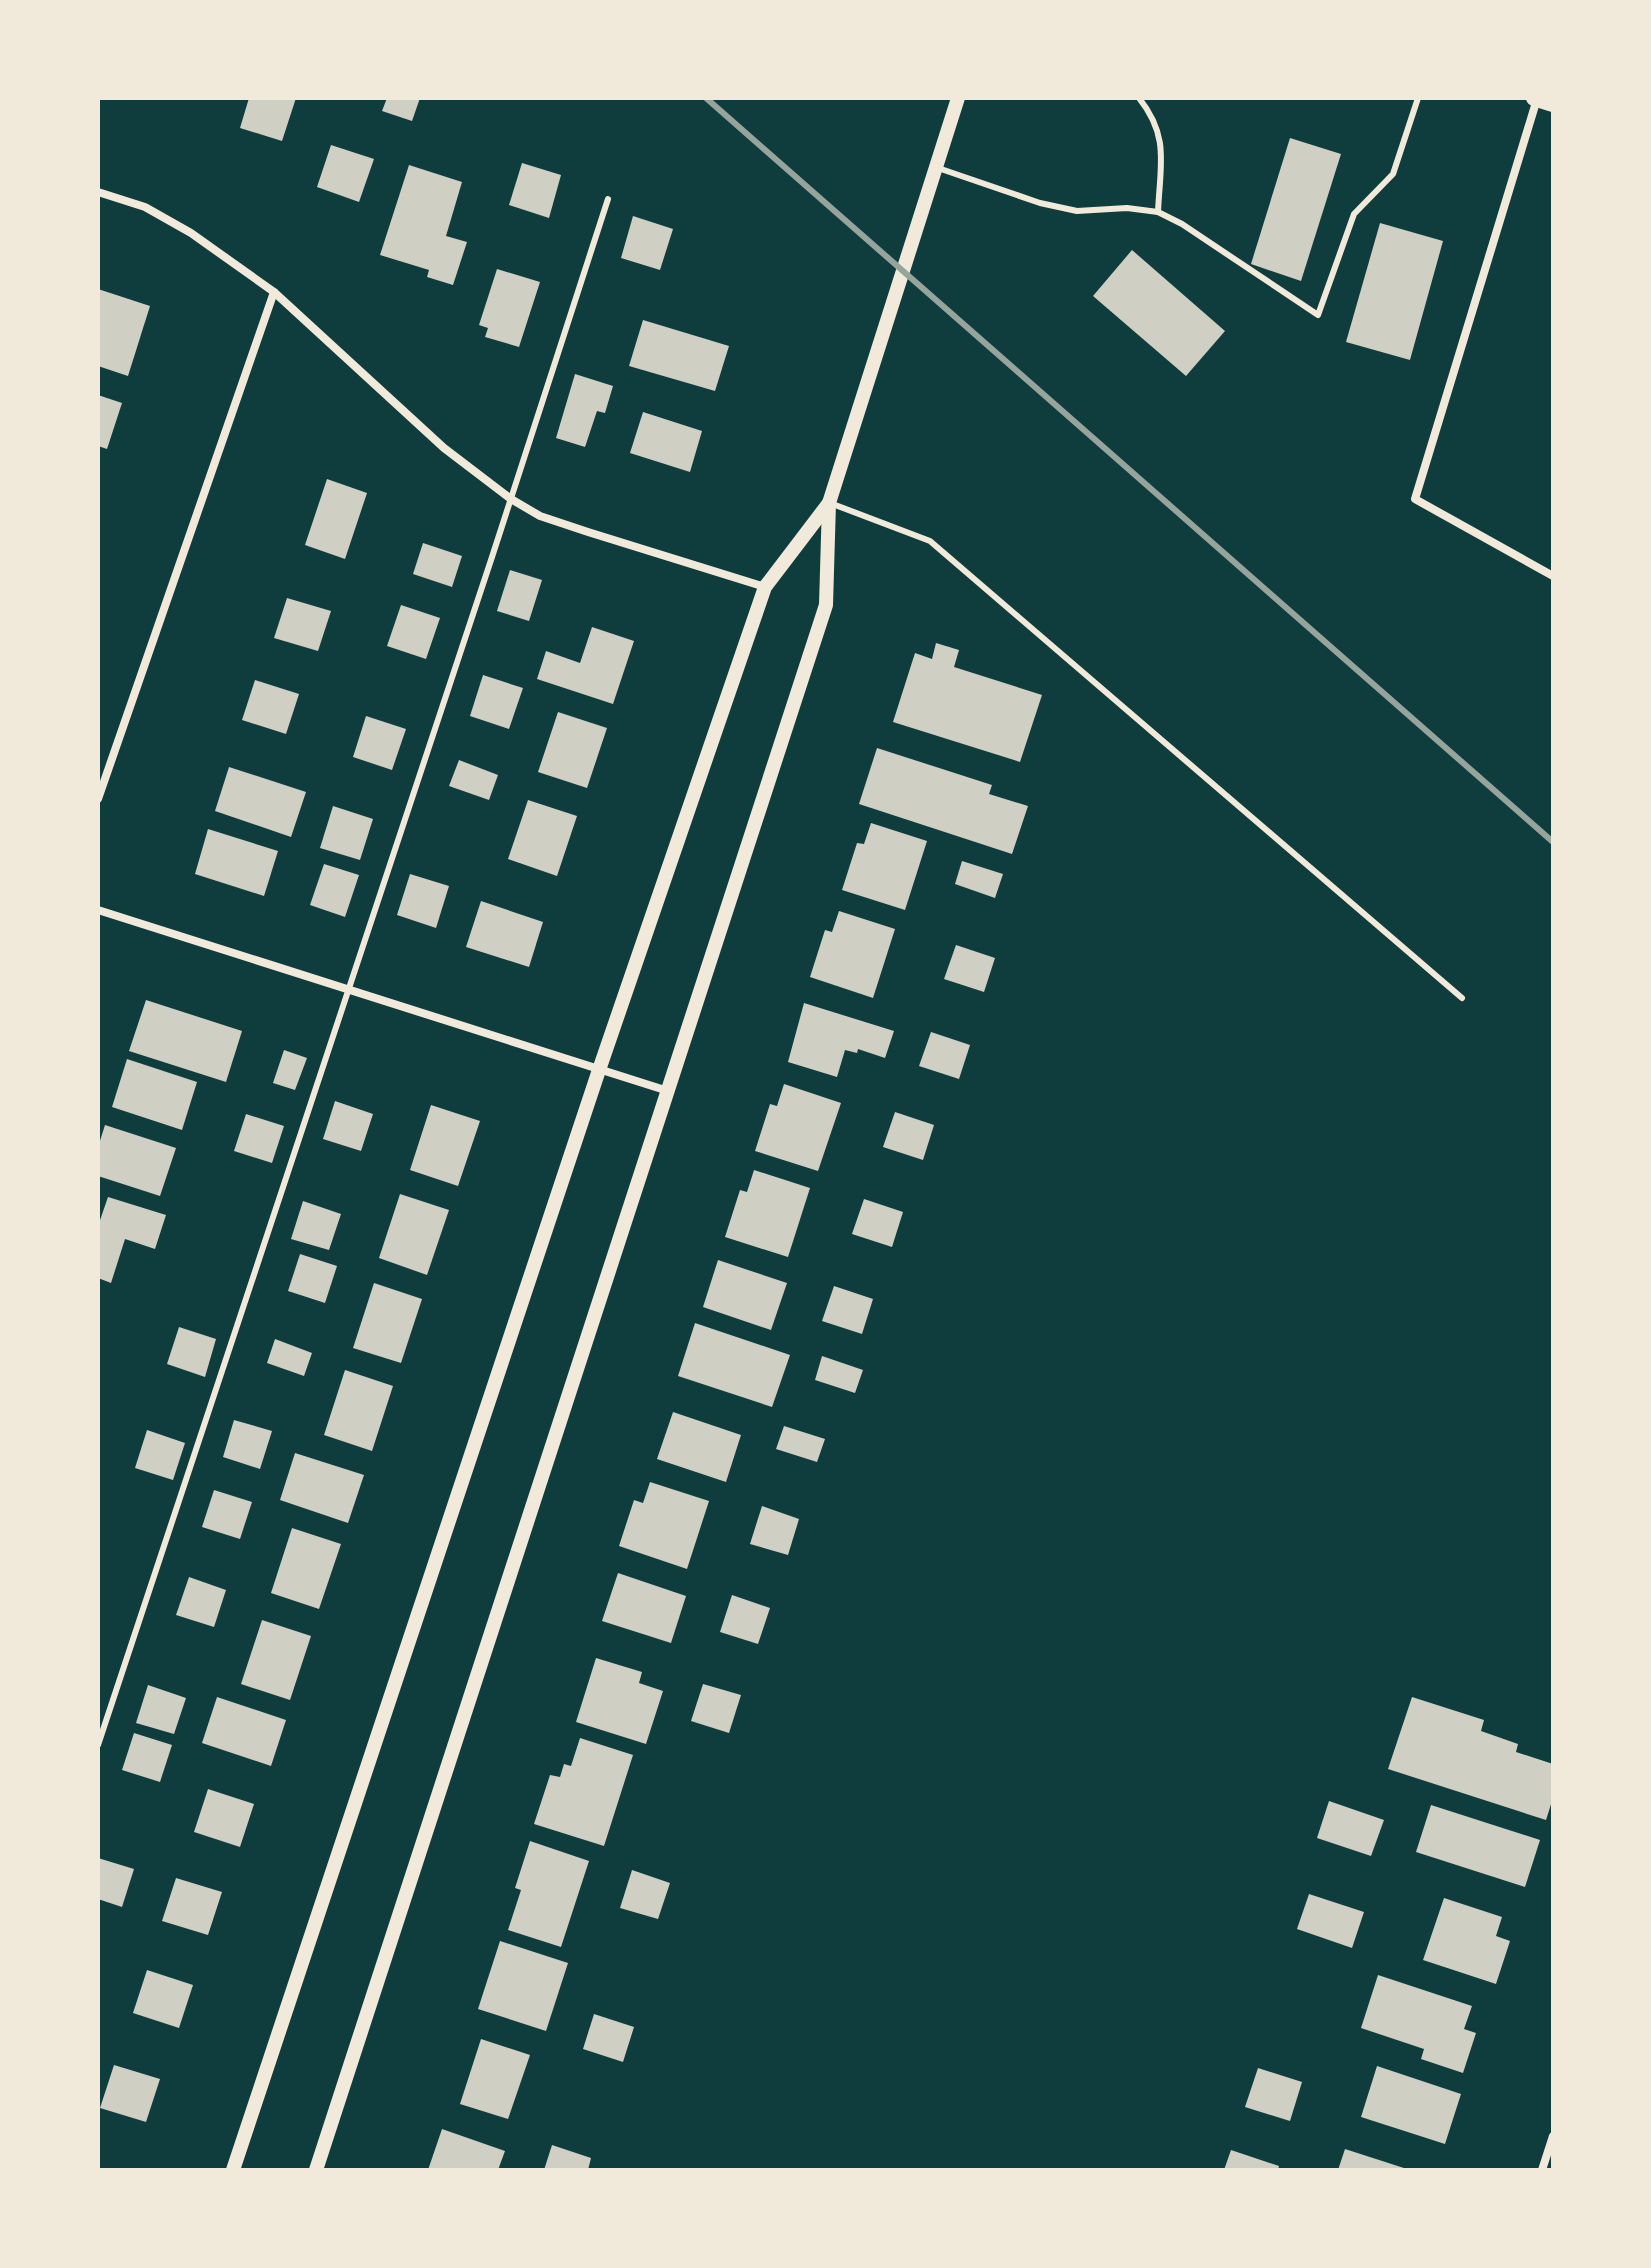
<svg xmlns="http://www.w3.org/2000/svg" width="1651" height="2268" font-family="'Work Sans',sans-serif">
<rect width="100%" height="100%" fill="#0f3d3e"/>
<g fill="#cfcfc3">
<path d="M249 98H296L282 141 240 128Z"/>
<path d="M387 98H420L412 121 382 111Z"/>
<path d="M1290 138 1341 154 1301 281 1251 264Z"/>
<path d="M331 145 374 159 359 202 317 187Z"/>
<path d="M522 163 561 175 549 218 509 205Z"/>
<path d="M409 165 462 182 446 236 467 242 453 285 427 277 429 270 380 255Z"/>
<path d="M633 216 673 229 660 270 621 258Z"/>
<path d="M1380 223 1443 241 1410 360 1346 342Z"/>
<path d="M1132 250 1225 331 1186 376 1093 296Z"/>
<path d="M497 269 540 282 519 347 485 337 488 328 479 325Z"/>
<path d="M98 289 150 306 128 376 98 366Z"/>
<path d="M643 320 729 346 715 391 629 366Z"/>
<path d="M575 374 613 386 605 413 597 411 585 447 556 438Z"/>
<path d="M98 395 122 403 107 449 98 446Z"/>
<path d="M643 412 702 431 690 472 630 453Z"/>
<path d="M327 479 367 493 345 559 305 545Z"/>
<path d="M423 543 462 556 452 587 413 574Z"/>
<path d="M510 570 542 580 529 621 497 611Z"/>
<path d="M287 598 331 611 318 651 274 638Z"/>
<path d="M401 605 440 618 426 659 387 646Z"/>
<path d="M592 627 634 641 613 704 537 679 546 651 580 663Z"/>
<path d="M936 643 959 650 954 667 1042 695 1020 762 893 722 915 653 932 659Z"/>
<path d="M483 675 523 688 509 729 470 716Z"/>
<path d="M255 680 299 694 286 734 242 720Z"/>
<path d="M558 712 607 728 587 788 538 772Z"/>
<path d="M366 716 406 729 392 770 353 757Z"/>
<path d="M877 748 992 785 989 794 1028 806 1012 854 859 804Z"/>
<path d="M459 760 498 775 489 800 449 786Z"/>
<path d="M229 767 306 792 291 837 215 811Z"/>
<path d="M528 800 577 816 557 876 508 859Z"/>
<path d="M333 806 373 819 360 860 320 848Z"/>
<path d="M871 823 927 841 905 910 842 890 857 843 864 844Z"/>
<path d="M208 829 278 851 264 896 195 874Z"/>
<path d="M962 861 1003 874 995 898 955 884Z"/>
<path d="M324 864 359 875 345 917 310 905Z"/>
<path d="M410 874 449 886 436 928 397 915Z"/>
<path d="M481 901 543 922 529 967 466 947Z"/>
<path d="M839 911 895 929 873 998 810 977 825 930 832 932Z"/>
<path d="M956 945 995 958 984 992 944 979Z"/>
<path d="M146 1000 242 1031 226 1082 129 1051Z"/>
<path d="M804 1003 894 1031 885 1058 858 1049 857 1053 845 1050 837 1077 788 1062Z"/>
<path d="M931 1032 970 1045 959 1079 919 1066Z"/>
<path d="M284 1050 307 1058 295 1090 273 1083Z"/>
<path d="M127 1059 197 1082 182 1130 112 1107Z"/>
<path d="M784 1084 841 1103 818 1171 755 1151 770 1104 777 1106Z"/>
<path d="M335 1101 373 1114 361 1151 323 1139Z"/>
<path d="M431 1105 480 1121 458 1186 410 1170Z"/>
<path d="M895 1112 934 1125 923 1160 883 1147Z"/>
<path d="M246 1114 284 1126 272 1163 234 1151Z"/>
<path d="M105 1125 176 1148 160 1196 98 1176V1147Z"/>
<path d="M754 1170 810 1188 788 1257 725 1237 740 1190 747 1192Z"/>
<path d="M400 1194 449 1210 427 1275 379 1258Z"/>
<path d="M108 1197 166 1215 155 1249 125 1239 111 1283 98 1278V1226Z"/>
<path d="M864 1199 903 1212 892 1247 852 1234Z"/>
<path d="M303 1201 341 1214 329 1250 291 1239Z"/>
<path d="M300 1254 337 1266 325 1303 288 1291Z"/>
<path d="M718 1260 787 1283 771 1330 703 1307Z"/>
<path d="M374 1283 422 1299 401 1363 353 1348Z"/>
<path d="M834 1286 873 1299 862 1334 822 1321Z"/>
<path d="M695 1323 790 1355 772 1407 678 1376Z"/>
<path d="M179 1327 216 1339 205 1377 167 1364Z"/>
<path d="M275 1339 312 1353 304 1376 267 1363Z"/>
<path d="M822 1356 863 1370 855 1393 815 1380Z"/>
<path d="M345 1370 393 1386 372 1451 324 1435Z"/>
<path d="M673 1412 741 1435 726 1482 657 1459Z"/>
<path d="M234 1420 272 1431 260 1469 223 1457Z"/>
<path d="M784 1426 825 1439 817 1462 776 1449Z"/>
<path d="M147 1430 185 1443 173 1480 135 1468Z"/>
<path d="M295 1453 364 1475 348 1523 280 1500Z"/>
<path d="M650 1482 709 1501 687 1569 619 1546 634 1500 643 1503Z"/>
<path d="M214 1490 252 1502 240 1539 202 1527Z"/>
<path d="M762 1506 799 1519 788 1555 750 1544Z"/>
<path d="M292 1528 341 1544 319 1609 271 1593Z"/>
<path d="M618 1573 686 1596 671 1643 602 1621Z"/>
<path d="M189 1577 226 1590 214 1627 176 1615Z"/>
<path d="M732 1595 770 1608 758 1644 720 1632Z"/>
<path d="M262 1620 311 1636 290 1700 241 1684Z"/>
<path d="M596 1658 642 1672 639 1683 663 1691 646 1744 576 1722Z"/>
<path d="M703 1684 741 1695 729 1733 691 1721Z"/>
<path d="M148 1685 186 1698 174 1734 136 1723Z"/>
<path d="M217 1697 286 1720 271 1766 202 1743Z"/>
<path d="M1412 1697 1484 1720 1481 1731 1518 1744 1516 1752 1553 1764V1798L1546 1820 1388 1769Z"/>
<path d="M134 1733 172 1745 160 1782 122 1770Z"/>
<path d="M580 1738 633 1755 604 1846 534 1824 550 1775 560 1777 564 1764 571 1766Z"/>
<path d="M208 1789 254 1804 240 1847 194 1832Z"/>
<path d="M1329 1801 1384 1820 1371 1856 1317 1838Z"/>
<path d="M1431 1805 1540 1840 1525 1887 1416 1852Z"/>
<path d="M530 1841 589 1861 561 1947 508 1930 521 1890 515 1888Z"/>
<path d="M98 1858 134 1869 122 1907 98 1899Z"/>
<path d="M632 1870 670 1883 658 1919 620 1908Z"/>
<path d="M176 1878 222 1892 208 1935 162 1921Z"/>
<path d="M1309 1894 1364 1912 1352 1948 1297 1929Z"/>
<path d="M1444 1898 1502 1917 1496 1936 1510 1941 1496 1984 1423 1960Z"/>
<path d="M500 1941 568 1963 546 2031 478 2009Z"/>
<path d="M147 1970 193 1985 179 2028 133 2013Z"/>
<path d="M1378 1975 1472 2006 1464 2029 1476 2033 1463 2073 1421 2059 1424 2049 1361 2028Z"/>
<path d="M594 2014 634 2027 623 2062 583 2049Z"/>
<path d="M481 2039 530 2055 508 2119 460 2104Z"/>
<path d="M114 2065 160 2079 146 2122 100 2108Z"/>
<path d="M1377 2066 1461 2094 1445 2144 1361 2117Z"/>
<path d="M1258 2068 1302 2082 1290 2121 1245 2107Z"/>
<path d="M442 2129 505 2151 498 2170H428Z"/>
<path d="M552 2145 591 2158 588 2170H544Z"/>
<path d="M1345 2149 1407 2169V2170H1338Z"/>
<path d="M1231 2150 1279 2166 1278 2170H1224Z"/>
</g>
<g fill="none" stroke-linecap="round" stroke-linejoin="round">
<g stroke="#f1e9da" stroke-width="6">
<path d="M1139 98C1170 137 1160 165 1158 212"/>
<path d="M938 168 1040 203 1077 211 1127 208 1158 212 1182 224 1318 315 1354 214 1393 174 1418 98"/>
<path d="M830 503 930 541 1462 998"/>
<path d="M98 1745 492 557 608 199"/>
</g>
<g stroke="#f1e9da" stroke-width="8">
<path d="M1537 99 1415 499 1553 576"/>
<path d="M98 192 145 207 191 233 274 292 444 448 511 499 540 516 588 532 765 587"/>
<path d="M98 799 274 292"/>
<path d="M98 910 668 1091"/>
<path d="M1542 2170 1553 2136"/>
</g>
<g stroke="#f1e9da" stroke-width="14">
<path d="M233 2170 599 1070 765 587 829 503"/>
<path d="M316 2170 826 605 829 503 958 98"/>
</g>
<path stroke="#f1e9da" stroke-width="16" d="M1534 98 1553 104"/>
<path stroke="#97a49c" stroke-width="6" d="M706 98 1553 842"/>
</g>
<rect width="1651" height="2268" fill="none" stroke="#f1e9da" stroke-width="200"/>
</svg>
